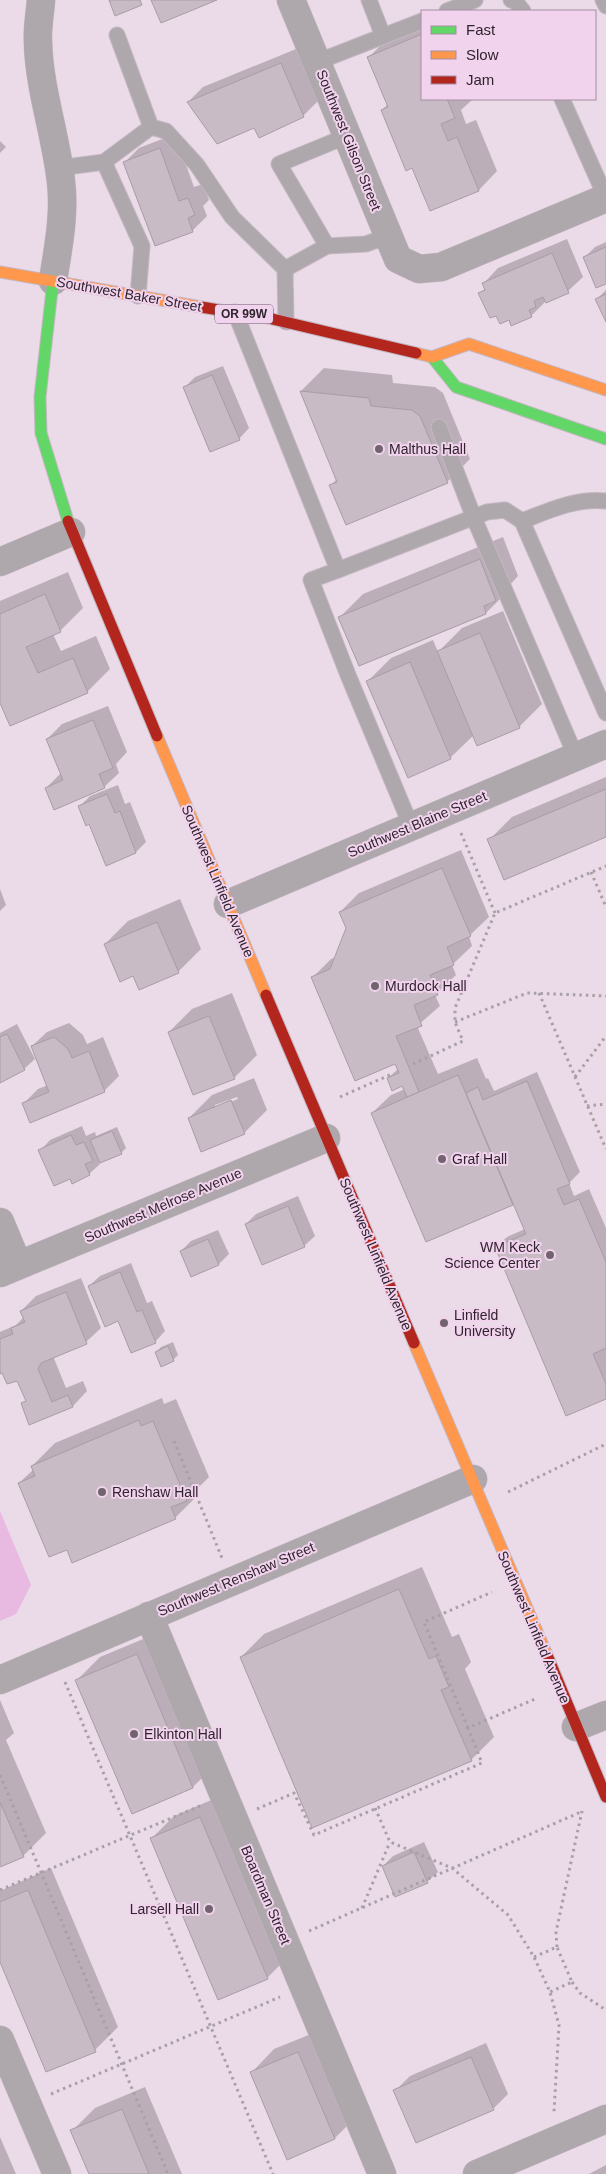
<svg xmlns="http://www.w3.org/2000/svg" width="606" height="2174" font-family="Helvetica,sans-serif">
<rect width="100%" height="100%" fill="#ebdae8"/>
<path fill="#e8bae1" d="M0 1511 31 1585 16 1614 0 1621Z"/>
<g fill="#0003" fill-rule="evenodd">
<path d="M422 24V99H473L461 110 466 124 476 120 497 171 479 190 431 210 413 167 382 110 388 104 369 57 387 39Z"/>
<path d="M296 49 318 101 303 116 255 127 188 102 203 87Z"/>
<path d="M175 134 194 187 203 184 209 200 203 206 207 216 192 231 125 162 139 148Z"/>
<path d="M0 141 6 147 0 153Z"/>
<path d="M567 239 583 277 568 291 546 301 531 316 510 319 497 314 480 293 486 288 484 283 498 268Z"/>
<path d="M606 242V283L585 257 595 247Z"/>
<path d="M606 290V319L597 299Z"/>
<path d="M223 366 249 428 239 439 184 388 195 377Z"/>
<path d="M324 368 392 375 393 383 435 387 443 393 470 459 447 482 331 485 337 479 301 391Z"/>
<path d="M503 537 518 576 508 587 509 590 486 613 359 664 340 617 363 594Z"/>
<path d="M68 572 83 608 60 631 53 634 61 651 96 636 110 669 87 692 0 700V601Z"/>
<path d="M503 611 542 704 519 727 474 735 450 758 368 681 391 658 433 640 438 652 462 628Z"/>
<path d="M108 706 127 752 116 764 119 773 104 787 46 788 61 773 47 739 62 724Z"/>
<path d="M606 777V836L489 840 512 817Z"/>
<path d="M118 785 125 804 130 802 146 842 136 852 107 864 90 822 79 807 90 796Z"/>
<path d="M461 850 489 917 469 936 472 946 452 965 456 975 435 995 440 1006 417 1026 438 1074 477 1058 486 1079 488 1078 494 1091 537 1072 580 1172 569 1183 574 1196 589 1189 606 1228V1398L496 1247 507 1237 525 1229 514 1204 427 1241 372 1113 391 1095 405 1089 403 1085 388 1078 398 1069 395 1062 313 977 331 959 336 957 347 928 340 912 359 893Z"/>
<path d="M0 889 6 905 0 911Z"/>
<path d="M180 899 201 949 178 972 134 975 105 944 128 921Z"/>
<path d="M232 993 257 1055 234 1078 169 1032 192 1009Z"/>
<path d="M69 1023 83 1035 87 1044 103 1037 119 1076 105 1090 31 1121 24 1103 38 1089 48 1085 32 1046 47 1032Z"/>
<path d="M17 1024 35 1059 24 1069 0 1082V1033Z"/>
<path d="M254 1078 267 1110 244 1133 189 1118 212 1095ZM237 1097 238 1099 215 1108V1105Z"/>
<path d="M82 1126 86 1136 95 1132 96 1136 117 1127 126 1148 121 1153 99 1162 100 1164 89 1174 40 1151 50 1140Z"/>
<path d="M298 1196 315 1236 304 1246 246 1224 256 1214Z"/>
<path d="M218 1230 229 1254 219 1264 181 1251 191 1241Z"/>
<path d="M131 1263 147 1303 152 1301 165 1331 155 1342 118 1319 89 1286 100 1276Z"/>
<path d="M81 1278 101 1328 86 1342 53 1356 66 1388 83 1381 87 1391 73 1406 30 1423 22 1404 26 1400 18 1379 3 1371 0 1372V1332L16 1325 24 1317 21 1311 36 1296Z"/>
<path d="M173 1342 178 1355 173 1360 156 1352 161 1347Z"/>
<path d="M162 1398 164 1404 176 1399 209 1477 196 1490 198 1495 175 1518 67 1548 19 1483 34 1469 32 1466 55 1443Z"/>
<path d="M422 1567 452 1637 459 1634 471 1662 465 1669 494 1737 471 1760 241 1657 264 1634Z"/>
<path d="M160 1632 216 1764 193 1787 132 1812 77 1680 100 1657Z"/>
<path d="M0 1700 14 1733 6 1740 46 1833 23 1856 0 1866Z"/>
<path d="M223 1795 290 1955 267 1978 151 1839 174 1816Z"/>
<path d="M424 1842 438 1872 427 1882 383 1866 393 1856Z"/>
<path d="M51 1868 118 2027 95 2050 0 1959V1891Z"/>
<path d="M321 2030 358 2115 335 2138 288 2158 252 2072 274 2049Z"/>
<path d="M486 2043 508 2094 493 2109 395 2091 410 2076Z"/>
<path d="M145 2087 182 2174H90L72 2131 95 2108Z"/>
<path d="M0 2137 16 2174H0Z"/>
<path d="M606 2165V2174H589Z"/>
</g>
<g fill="#c8bbc6" stroke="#a99ca7">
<path d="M109 0H140L142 5 115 16Z"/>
<path d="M151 0H217L161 23Z"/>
<path d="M422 34V99H447L455 118 441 124 448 141 457 137 479 191 430 211 412 168 406 171 381 110 388 107 367 57Z"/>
<path d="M281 63 304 117 259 138 254 128 217 144 187 102Z"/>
<path d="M160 148 179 201 188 198 195 215 188 218 193 232 155 246 123 162Z"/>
<path d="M606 247V284L596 288 583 257Z"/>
<path d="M552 253 569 293 546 303 543 297 534 301 536 307 529 310 532 317 511 326 509 320 500 324 496 316 490 318 478 293 485 290 482 283Z"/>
<path d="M606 294V322L595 299Z"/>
<path d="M212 375 240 440 210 452 183 387Z"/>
<path d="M300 391 369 398 371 406 412 410 420 416 448 483 346 525 329 485 337 482Z"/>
<path d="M480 559 496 601 484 606 486 614 359 666 338 617Z"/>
<path d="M45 594 61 632 26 647 38 673 73 658 88 693 10 726 0 703V614Z"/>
<path d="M480 633 520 728 477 746 437 651Z"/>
<path d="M410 662 451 759 408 778 366 681Z"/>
<path d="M93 720 113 768 99 774 105 788 54 810 45 788 63 780 46 739Z"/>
<path d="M606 789V837L504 880 487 839Z"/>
<path d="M107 794 115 813 120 811 136 853 106 866 89 824 86 826 78 806Z"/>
<path d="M442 868 471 936 447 947 454 965 430 975 438 995 414 1005 422 1026 396 1036 419 1092 407 1097 402 1086 392 1091 387 1078 399 1073 395 1064 355 1081 311 977 330 969 346 928 339 912Z"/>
<path d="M157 922 179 973 139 990 133 976 120 982 104 944Z"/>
<path d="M209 1016 235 1079 193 1095 168 1032Z"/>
<path d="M7 1034 25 1070 0 1083V1037Z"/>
<path d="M54 1037 68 1049 72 1058 89 1051 105 1092 30 1123 22 1103 49 1092 31 1046Z"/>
<path d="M458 1075 513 1205 426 1242 371 1113Z"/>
<path d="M527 1081 570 1184 557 1189 564 1205 579 1199 606 1262V1348L593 1354 606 1384V1399L566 1416 495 1247 526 1234 466 1093 478 1087 483 1100Z"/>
<path d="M231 1100 245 1134 201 1152 188 1118Z"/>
<path d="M112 1131 122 1154 100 1163 90 1140Z"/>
<path d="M71 1135 76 1145 84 1142 93 1161 85 1164 90 1175 72 1184 70 1179 54 1186 38 1150Z"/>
<path d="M288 1206 305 1247 262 1265 245 1224Z"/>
<path d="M208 1239 219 1265 191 1277 180 1251Z"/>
<path d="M120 1272 137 1312 142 1310 156 1343 131 1353 118 1321 105 1327 88 1286Z"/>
<path d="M66 1292 87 1344 41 1363 38 1369 52 1402 68 1395 73 1407 29 1425 21 1403 26 1401 17 1381 7 1384 2 1373 0 1374V1339L13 1334 11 1328 25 1322 20 1311Z"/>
<path d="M168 1346 174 1361 161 1367 155 1352Z"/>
<path d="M139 1420 141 1426 153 1421 187 1501 171 1507 176 1519 72 1563 67 1550 49 1557 18 1483 35 1476 31 1466Z"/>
<path d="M399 1589 429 1659 436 1656 449 1687 441 1690 472 1761 312 1828 240 1657Z"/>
<path d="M137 1654 193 1788 132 1814 75 1680Z"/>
<path d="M0 1802 24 1857 0 1867Z"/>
<path d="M200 1817 268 1979 218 2000 150 1838Z"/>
<path d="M414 1852 428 1883 395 1897 382 1866Z"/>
<path d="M28 1890 96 2052 46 2072 0 1962V1902Z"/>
<path d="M298 2052 335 2139 287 2160 250 2072Z"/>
<path d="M471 2057 494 2110 416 2143 393 2090Z"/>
<path d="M122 2109 149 2174H89L70 2130Z"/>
</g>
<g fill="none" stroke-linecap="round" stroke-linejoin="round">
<g stroke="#c4b7c2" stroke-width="17">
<g id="lane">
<path d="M369 0 383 36"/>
<path d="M511 0 515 1 523 11"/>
<path d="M603 0 606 6"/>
<path d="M447 11 475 0"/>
<path d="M117 35 151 127 166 131 197 165 232 217 285 269 286 322"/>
<path d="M317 62 422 21"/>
<path d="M562 99 606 198"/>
<path d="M104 162 142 246 138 296"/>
<path d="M59 168 104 162 151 127"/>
<path d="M327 246 279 164 347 136"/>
<path d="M285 269 327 246 366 244 388 236"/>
<path d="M235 312 338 570 487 512 505 510 522 521"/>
<path d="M439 427 474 518 576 757"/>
<path d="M606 501C576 498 550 510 522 521L606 713"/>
<path d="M338 570 311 580 348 675 411 826"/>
</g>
</g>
<g stroke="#c4b7c2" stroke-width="29">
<g id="street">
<path d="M41 0C40 14 37 28 38 42 39 89 56 135 61 182 65 215 58 248 53 281"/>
<path d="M291 0 398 259 419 269 441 267 606 198"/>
<path d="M0 562 71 532"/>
<path d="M228 904 606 744"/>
<path d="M0 1222 18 1265"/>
<path d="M0 1273 326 1138"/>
<path d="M149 1616 382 2174"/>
<path d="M0 1680 473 1479"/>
<path d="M576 1727 606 1715"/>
<path d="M0 2040 57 2174"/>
<path d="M477 2174 606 2119"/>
</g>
</g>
<g stroke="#c4b7c2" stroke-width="13">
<g id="fast">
<path d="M53 281 40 397 41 433 68 521"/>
<path d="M432 357 456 387 606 439"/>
</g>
</g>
<g stroke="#c4b7c2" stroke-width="13">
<g id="slow">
<path d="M0 272 201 307"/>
<path d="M416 353 432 357 469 344 606 390"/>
<path d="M157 736 266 995"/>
<path d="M414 1343 547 1655"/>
</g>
</g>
<g stroke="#c4b7c2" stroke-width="13">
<g id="jam">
<path d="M201 307 268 318 416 353"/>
<path d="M68 521 157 736"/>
<path d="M266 995 414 1343"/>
<path d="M547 1655 606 1797"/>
</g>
</g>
<g stroke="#a7a0a6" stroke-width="3" stroke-dasharray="2.5 4" stroke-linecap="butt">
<path d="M461 833 495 913"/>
<path d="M591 872 606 907"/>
<path d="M539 993 606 1149"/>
<path d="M455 1022 527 993 606 996"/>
<path d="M413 1064 463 1041 455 1022V1008L495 913 606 866"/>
<path d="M575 1077 606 1036"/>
<path d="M340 1097 392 1074"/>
<path d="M587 1106 606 1104"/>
<path d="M174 1441 222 1558"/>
<path d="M508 1492 606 1444"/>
<path d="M65 1682 273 2174"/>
<path d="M468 1728 424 1622 492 1592"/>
<path d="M0 1775 168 2174"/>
<path d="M375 1808 390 1842 452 1868 508 1915 534 1957 550 1992 559 2025 554 2112"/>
<path d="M257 1809 294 1793 314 1835 482 1763 468 1728 535 1699"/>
<path d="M0 1890 200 1806"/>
<path d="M362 1908 390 1842"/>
<path d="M309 1931 583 1811"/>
<path d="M557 1947 556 1932 582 1811"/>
<path d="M534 1957 557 1947 572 1982 550 1992"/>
<path d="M572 1982 580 1993 606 2010"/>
<path d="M51 2094 280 1997"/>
</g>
<use href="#lane" stroke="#aea8ac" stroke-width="15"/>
<use href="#street" stroke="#aea8ac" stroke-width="28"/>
<use href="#fast" stroke="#63d668" stroke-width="11"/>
<use href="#slow" stroke="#ff974d" stroke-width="11"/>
<use href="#jam" stroke="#b3261e" stroke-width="11"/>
</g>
<g fill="#71646f" stroke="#f2d3ed" stroke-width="2">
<circle cx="379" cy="449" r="5"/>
<circle cx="375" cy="986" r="5"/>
<circle cx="442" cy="1159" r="5"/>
<circle cx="550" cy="1255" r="5"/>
<circle cx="444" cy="1323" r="5"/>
<circle cx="102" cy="1492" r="5"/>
<circle cx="134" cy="1734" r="5"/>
<circle cx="209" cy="1909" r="5"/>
</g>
<g text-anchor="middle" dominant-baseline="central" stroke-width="4" stroke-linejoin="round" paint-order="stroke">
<rect fill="#f2d3ed" stroke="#6a5867" stroke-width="1" x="215" y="304.5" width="58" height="19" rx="4"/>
<g font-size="12" font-weight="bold" fill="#2f242e">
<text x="244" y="314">OR 99W</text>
</g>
<g font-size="14" fill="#2f242e" stroke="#f2d3ed">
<text transform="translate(349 140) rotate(68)">Southwest Gilson Street</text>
<text transform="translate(129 294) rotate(10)">Southwest Baker Street</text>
<text transform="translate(417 824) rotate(-23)">Southwest Blaine Street</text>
<text transform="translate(218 881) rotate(67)">Southwest Linfield Avenue</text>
<text transform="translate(163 1205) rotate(-23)">Southwest Melrose Avenue</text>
<text transform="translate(376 1254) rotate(67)">Southwest Linfield Avenue</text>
<text transform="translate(236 1579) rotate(-23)">Southwest Renshaw Street</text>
<text transform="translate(534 1627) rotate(67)">Southwest Linfield Avenue</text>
<text transform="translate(266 1895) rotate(67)">Boardman Street</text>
</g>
<g font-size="14" fill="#2f242e" stroke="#f2d3ed" text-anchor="start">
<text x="389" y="449">Malthus Hall</text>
<text x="385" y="986">Murdock Hall</text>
<text x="452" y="1159">Graf Hall</text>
<text x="540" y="1247" text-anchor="end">WM Keck<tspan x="540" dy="16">Science Center</tspan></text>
<text x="454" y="1315">Linfield<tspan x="454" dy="16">University</tspan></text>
<text x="112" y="1492">Renshaw Hall</text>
<text x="144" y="1734">Elkinton Hall</text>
<text x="199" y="1909" text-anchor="end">Larsell Hall</text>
</g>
</g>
<rect x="421" y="10" width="175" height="90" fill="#f2d3ed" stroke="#a48da1"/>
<rect x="431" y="26" width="25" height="8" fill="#63d668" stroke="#a48da1"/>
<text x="466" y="35" font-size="15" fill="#2f242e">Fast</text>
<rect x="431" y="51" width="25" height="8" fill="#ff974d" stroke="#a48da1"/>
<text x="466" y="60" font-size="15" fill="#2f242e">Slow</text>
<rect x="431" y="76" width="25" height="8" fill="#b3261e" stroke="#a48da1"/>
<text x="466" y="85" font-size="15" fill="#2f242e">Jam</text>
</svg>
